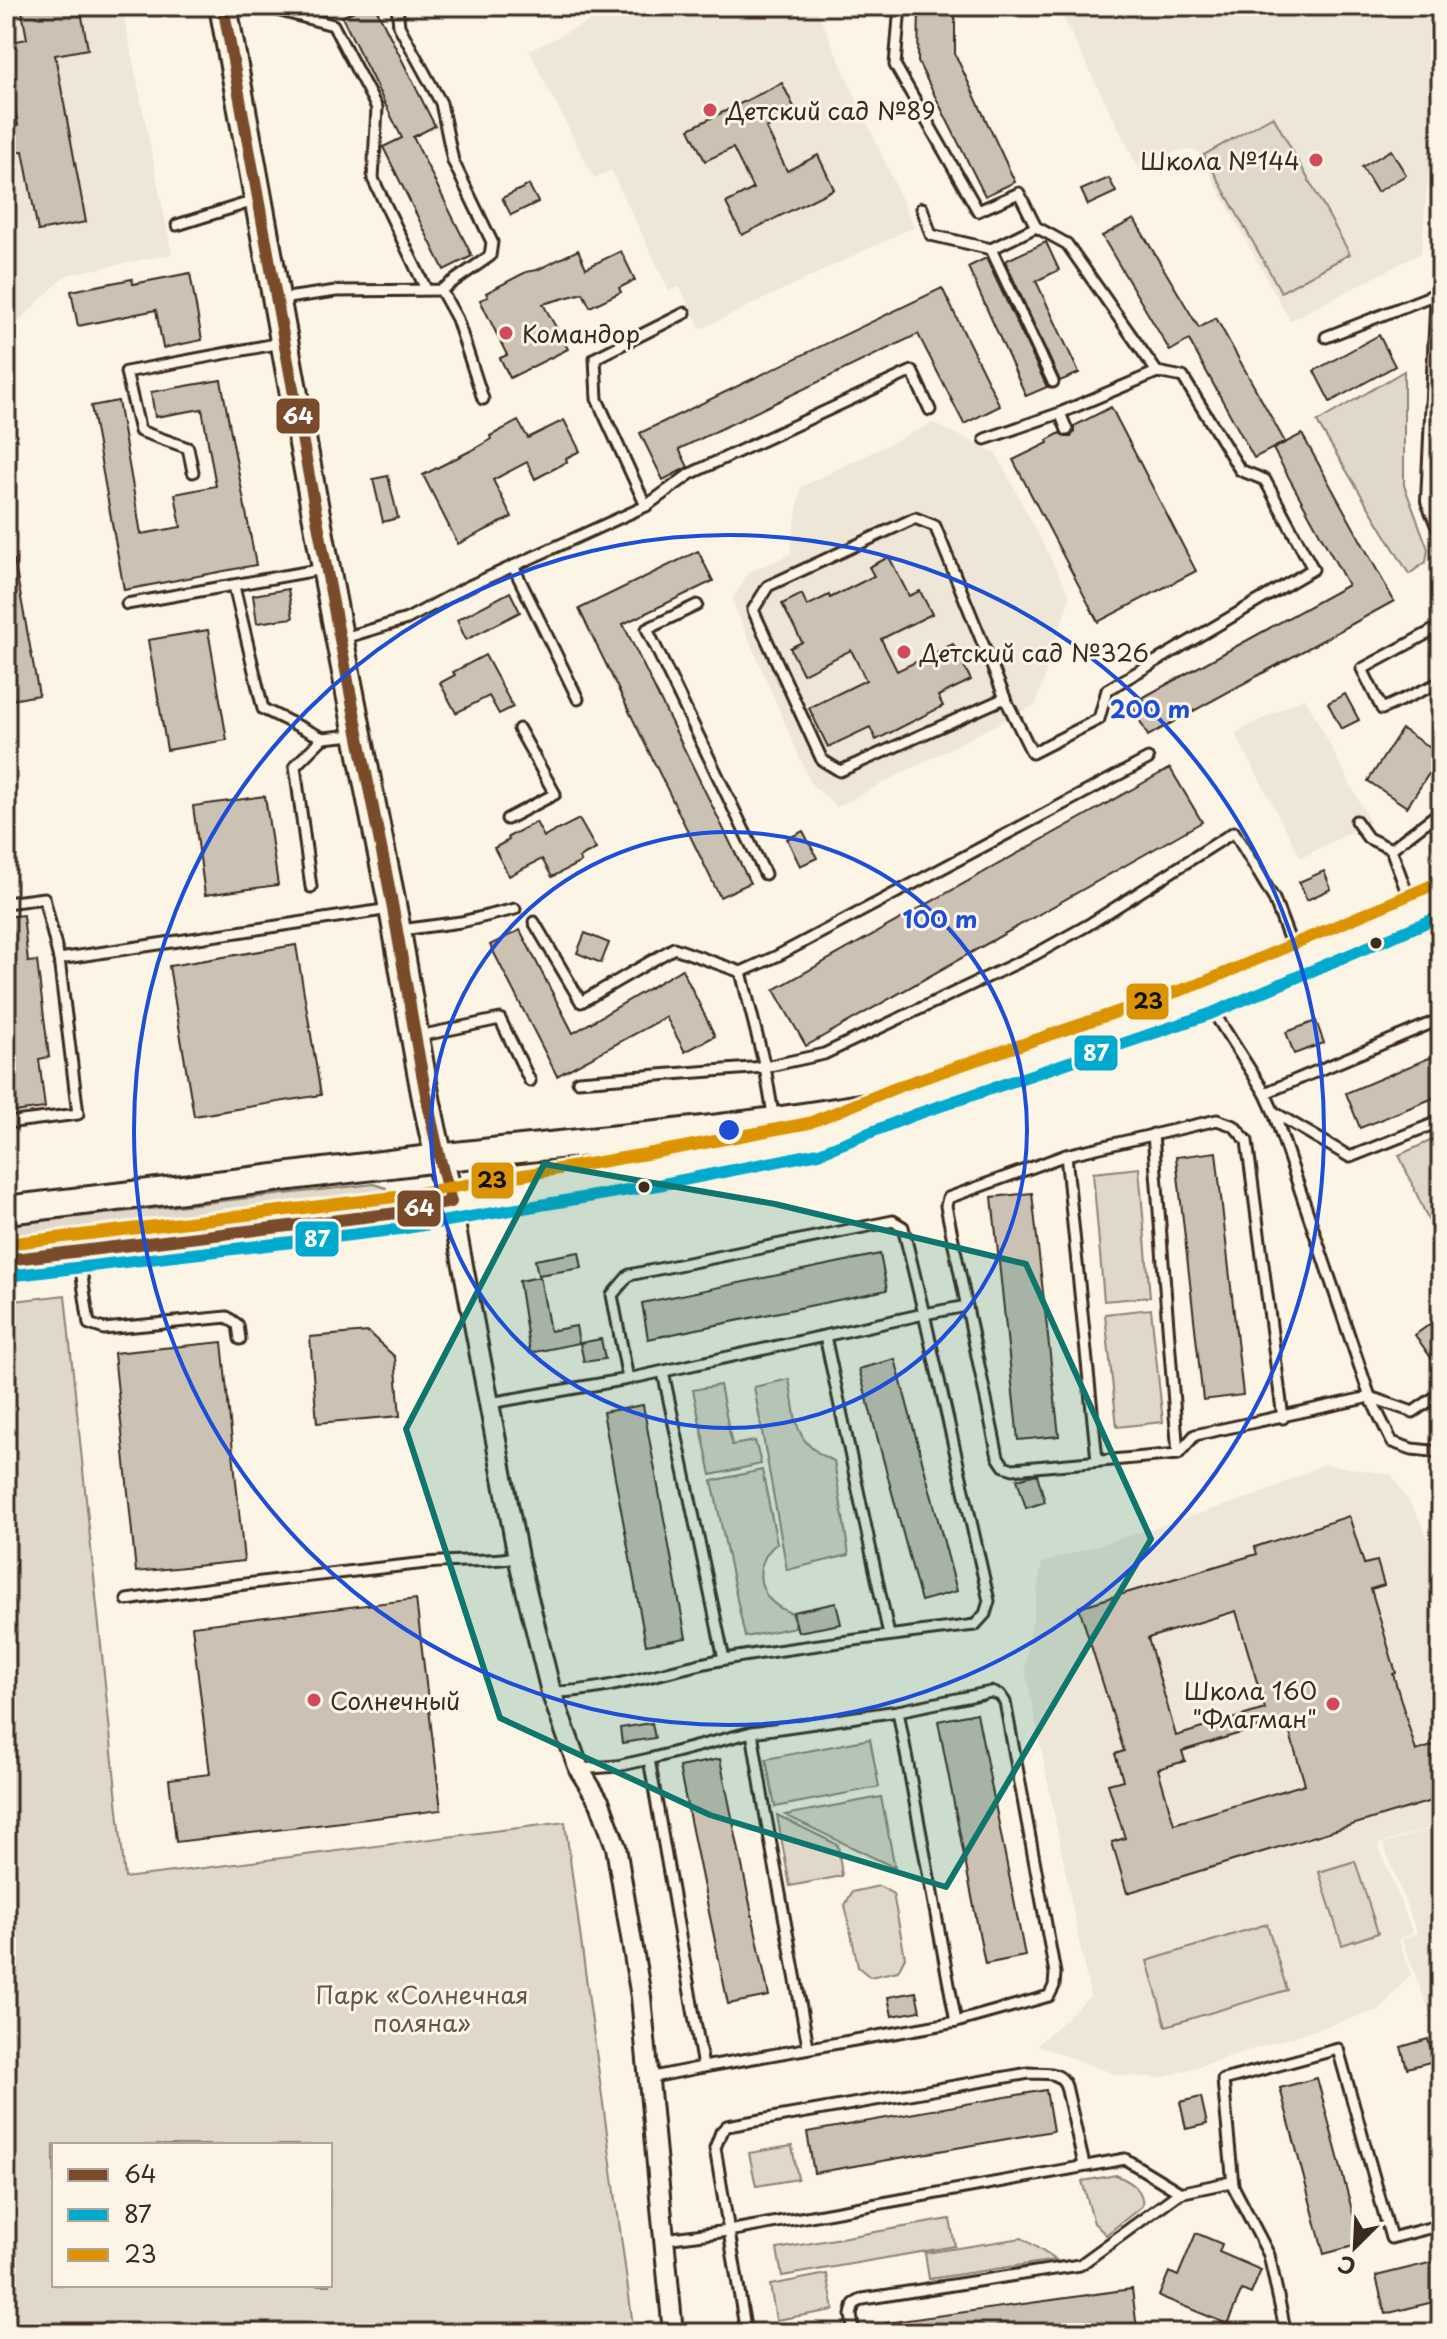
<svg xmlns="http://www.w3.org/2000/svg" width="1447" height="2339" font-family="'Playpen Sans',sans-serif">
<rect width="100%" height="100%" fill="#fcf5e5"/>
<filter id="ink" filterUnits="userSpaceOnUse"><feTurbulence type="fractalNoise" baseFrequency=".0125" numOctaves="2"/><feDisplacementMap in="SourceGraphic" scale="16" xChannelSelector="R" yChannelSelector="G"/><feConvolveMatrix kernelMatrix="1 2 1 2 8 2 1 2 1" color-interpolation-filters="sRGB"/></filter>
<g filter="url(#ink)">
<g fill="#eee6d6">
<path d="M6 6H122L172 254 66 275 15 325 6 326Z"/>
<path d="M620 6H815L914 227 701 329 680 287 669 291 611 170 594 178 529 51Z"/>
<path d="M1057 6H1441V40L1421 253 1290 321 1197 150 1178 151 1139 169Z"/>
<path d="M933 423 996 453 1070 596 1036 704 837 807 811 784 732 600 749 572 790 554 801 487Z"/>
<path d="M1305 697 1370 822 1301 858 1235 733Z"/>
<path d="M1324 1464 1392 1475 1422 1523 1441 1576V1825L1378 1844 1413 1933 1399 1940 1411 1974 1379 2010 1161 2078 1117 2075 1037 2045 1090 1996 1025 1667 1042 1563 1255 1496Z"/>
<path d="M1441 1826V2043L1402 1940 1417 1933 1383 1844Z"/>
</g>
<g fill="#e0d8c8" stroke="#8e8173" stroke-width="2" fill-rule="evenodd">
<path d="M1273 116 1350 254 1281 292 1204 155Z"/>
<path d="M1404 371V485L1428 549 1426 562 1409 574 1317 422Z"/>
<path d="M1441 1136V1248L1399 1155Z"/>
<path d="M1139 1168 1150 1297 1104 1301 1093 1173Z"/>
<path d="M374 1184 386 1188 384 1194 6 1242V1225Z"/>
<path d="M65 1295 125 1878 565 1822 634 2333H6V1302ZM54 2145H330V2285H54Z"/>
<path d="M1151 1309 1163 1422 1117 1427 1105 1314Z"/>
<path d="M789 1379C797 1419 791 1443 834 1461L849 1555 787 1570 754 1387Z"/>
<path d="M720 1385 732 1445 755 1441 761 1464 711 1475 693 1390Z"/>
<path d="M762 1470 777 1543C749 1566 758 1603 792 1613L795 1627 745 1637 712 1481Z"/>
<path d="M870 1739 879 1787 775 1807 766 1759Z"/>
<path d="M881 1797 895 1868 785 1815Z"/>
<path d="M777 1815 838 1845 842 1876 790 1886Z"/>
<path d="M1355 1861 1378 1933 1342 1945 1319 1872Z"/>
<path d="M879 1886 893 1894 905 1957 898 1971 870 1977 858 1967 845 1905 852 1892Z"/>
<path d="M1267 1924 1287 1990 1166 2026 1147 1961Z"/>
<path d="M792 2146 798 2179 756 2186 749 2153Z"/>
<path d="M1116 2175C1129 2181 1145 2189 1142 2206L1106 2235 1094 2223 1082 2181Z"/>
<path d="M950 2219 955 2246 782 2276 777 2249Z"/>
<path d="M1022 2238 1056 2260 929 2279 925 2253Z"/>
<path d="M827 2274 834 2310 776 2320 770 2285Z"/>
</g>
<g fill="#ccc2b3" stroke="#3b2a1e" stroke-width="2" fill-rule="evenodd">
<path d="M21 6H80L88 49 55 55 86 222 38 231 23 151 6 154V127L18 125 12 93 6 94V43L27 39Z"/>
<path d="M364 6H375L435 126 413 137 472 256 444 270 383 147 402 138 342 17Z"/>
<path d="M919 6H955V54L1015 182 985 196 918 62Z"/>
<path d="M782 83 797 113 766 128 787 171 818 155 834 189 742 235 726 203 753 189 733 148 705 161 689 129Z"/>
<path d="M1391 150 1406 175 1377 192 1362 167Z"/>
<path d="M1109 178 1116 192 1088 205 1081 190Z"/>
<path d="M529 185 538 202 511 215 502 198Z"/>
<path d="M1134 219 1199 328 1216 318 1285 442 1254 458 1189 340 1170 351 1102 236Z"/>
<path d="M1046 242 1059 270 1036 281 1079 373 1060 381 1005 261Z"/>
<path d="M578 250 586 268 621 251 635 280 619 288 621 292 590 307 583 293 543 304 568 349 510 378 500 358 507 355 480 300 488 297 486 293 526 272 537 270Z"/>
<path d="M986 258 1047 387 1026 396 968 267Z"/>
<path d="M190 273 202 340 163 348 156 310 78 326 71 291 132 279 133 284Z"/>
<path d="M942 288 1000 406 964 424 918 334 679 449 688 467 663 480 640 433Z"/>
<path d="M1379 335 1395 366 1330 402 1314 371Z"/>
<path d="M221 380 256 565 124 590 91 406 118 401 141 534 181 527 175 494 216 486 202 409 155 417 151 392Z"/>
<path d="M1111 407 1196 571 1098 622 1013 460 1048 443 1047 440 1060 433 1065 437H1071L1074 432V426Z"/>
<path d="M564 420 580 451 566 458 567 462 535 479 527 462 493 480 512 517 458 544 423 475 476 448 491 439 490 436 518 421 528 438Z"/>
<path d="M1302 434 1394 601 1148 736 1131 704 1348 585 1273 449Z"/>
<path d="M388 476 398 518 383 522 373 479Z"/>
<path d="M698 551 713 581 623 624 750 883 720 897 579 609Z"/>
<path d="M889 557 909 596 920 591 932 614 881 639 897 671 953 644 971 680 938 696 943 706 876 740 870 727 828 747 809 708 866 680 851 650 803 674 790 648 802 642 782 604 802 594 807 606 829 595 830 598 874 576 869 567Z"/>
<path d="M14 560 39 695 6 701V561Z"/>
<path d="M288 589 293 618 257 623 253 595Z"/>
<path d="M510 592 520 612 466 640 457 620Z"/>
<path d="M208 630 227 740 167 750 148 640Z"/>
<path d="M485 655 513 707 499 714 489 696 456 713 440 683 455 675 453 672Z"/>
<path d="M1345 694 1359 720 1341 729 1328 703Z"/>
<path d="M1402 729 1441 755 1407 807 1368 781Z"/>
<path d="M1170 768 1202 822 806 1046 774 990Z"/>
<path d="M265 796 278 885 205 895 193 806Z"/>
<path d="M579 819 596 849 579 858 581 862 552 877 542 859 509 876 494 848 509 840 508 837 536 822 544 837Z"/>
<path d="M803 831 817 858 800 866 787 839Z"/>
<path d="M1324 871 1331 889 1307 900 1299 882Z"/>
<path d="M23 915 28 962 37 961 49 1057 39 1059 45 1108 6 1113V917Z"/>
<path d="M520 930 573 1033 682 969 715 1036 685 1052 666 1017 557 1076 490 945Z"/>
<path d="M585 933 609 943 601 963 577 953Z"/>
<path d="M296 945 321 1095 194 1116 169 966Z"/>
<path d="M1316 1021 1324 1043 1294 1054 1286 1032Z"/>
<path d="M1441 1053V1095L1360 1128 1346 1093Z"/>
<path d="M1216 1152 1243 1395 1203 1400 1176 1157Z"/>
<path d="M1032 1193 1059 1436 1018 1440 992 1197Z"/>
<path d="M579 1252 582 1268 538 1275 535 1260Z"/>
<path d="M880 1254 887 1290 648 1339 642 1303Z"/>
<path d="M540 1277 550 1331 576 1326 579 1343 530 1353 519 1281Z"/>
<path d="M1441 1316V1372L1415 1335Z"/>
<path d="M368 1332 395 1357 400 1416 317 1423 310 1337Z"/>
<path d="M601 1339 605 1359 584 1362 580 1343Z"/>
<path d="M222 1342 244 1561 136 1572 114 1353Z"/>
<path d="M895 1359 957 1591 921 1601 859 1369Z"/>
<path d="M643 1405 686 1638 646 1645 603 1412Z"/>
<path d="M1037 1474 1045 1502 1026 1508 1017 1479Z"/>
<path d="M1349 1516 1364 1564 1377 1561 1384 1585 1371 1589 1396 1673 1393 1674 1416 1751 1435 1745 1441 1764V1798L1127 1893 1112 1842 1125 1838 1108 1784 1123 1780 1115 1754 1124 1751 1079 1607 1257 1554 1255 1547ZM1236 1611 1265 1709 1176 1736 1148 1638ZM1270 1724 1272 1729 1287 1724 1305 1784 1174 1824 1158 1769 1185 1761 1182 1751Z"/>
<path d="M416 1599 441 1810 176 1842 169 1779 210 1774 192 1626Z"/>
<path d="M836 1603 841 1624 798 1632 793 1612Z"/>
<path d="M977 1713 1025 1956 985 1964 938 1721Z"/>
<path d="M652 1723 655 1738 622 1743 620 1728Z"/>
<path d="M720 1759 769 1996 728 2004 679 1767Z"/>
<path d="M916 1992 920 2011 892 2016 888 1997Z"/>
<path d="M1428 2039 1434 2061 1407 2068 1401 2047Z"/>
<path d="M1317 2078 1361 2244 1324 2254 1280 2088Z"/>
<path d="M1046 2090 1053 2131 814 2173 807 2132Z"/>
<path d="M1201 2097 1207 2124 1186 2129 1180 2102Z"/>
<path d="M1196 2233 1222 2244 1219 2252 1261 2270 1251 2294 1242 2290 1227 2324 1159 2296 1169 2272 1178 2276Z"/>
<path d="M1441 2260V2300L1385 2314 1376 2276Z"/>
<path d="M1132 2289 1137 2329 1108 2333H886L885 2323Z"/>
</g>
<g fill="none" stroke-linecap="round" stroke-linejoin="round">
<g stroke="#3b2a1e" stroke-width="15">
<g id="lane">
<path d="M262 6 333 25 377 108 373 179 426 289"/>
<path d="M900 6 895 65 978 211 1019 193 1036 227 1067 244 1157 372 1183 377 1240 470 1265 480 1313 569 1107 690 1099 719 1032 753 1005 698 935 526 915 518 768 586 753 610 822 760 840 771 1005 698"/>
<path d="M922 208 931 235 991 249 1036 227"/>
<path d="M177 225 254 201"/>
<path d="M991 249 1053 382"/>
<path d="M441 290 457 319 483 399"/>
<path d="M280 299 336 291 441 290 490 256 492 242 453 161 441 103 399 26 397 6"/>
<path d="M1326 337 1441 292"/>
<path d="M1060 413 1067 430"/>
<path d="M985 439 1060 413 1157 372"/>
<path d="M193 472 188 448 140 431 126 372 281 343"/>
<path d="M646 506 597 399 595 358 685 313"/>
<path d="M513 566 578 699"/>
<path d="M234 586 263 709 323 738 354 735"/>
<path d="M127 604 323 569"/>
<path d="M697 605 647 629 765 874"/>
<path d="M1441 626 1362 669 1382 709 1441 682"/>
<path d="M344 638 407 619 467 587 646 506 690 474 912 371 930 410"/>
<path d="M507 819 555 794 519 729"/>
<path d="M1356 821 1368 838 1391 849"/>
<path d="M311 887 295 766 323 738"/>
<path d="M6 903 44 898 59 959 78 1114 6 1123"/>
<path d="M1412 907 1391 849 1441 811"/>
<path d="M534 922 581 1002 674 948 741 972"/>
<path d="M401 930 461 922 515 909"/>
<path d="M59 959 390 909"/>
<path d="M1207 1002 1265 1093 1274 1113 1370 1397 1392 1442 1412 1449 1441 1452"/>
<path d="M419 1036 500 1019 530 1081"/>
<path d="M578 1081 765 1067 824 1054 1034 955 1088 925 1234 832 1274 899 1296 957"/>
<path d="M1265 1093 1441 1019"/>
<path d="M1275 1113 1350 1157 1441 1121"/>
<path d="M774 1120 765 1067 741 972 777 956 1148 759"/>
<path d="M1153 1134 1178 1454"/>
<path d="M1066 1155 1097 1460"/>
<path d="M79 1256 89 1324 104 1329 227 1317 238 1325 240 1339"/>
<path d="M825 1336 889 1635"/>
<path d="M663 1372 724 1659"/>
<path d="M490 1403 628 1379 924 1314 903 1227 893 1221 629 1275 612 1295 628 1379"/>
<path d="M1283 1418 1247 1141 1234 1126 1217 1120 1066 1155 948 1198 946 1206 998 1457 1004 1466 1013 1469 1178 1454 1195 1435 1370 1397 1413 1412 1441 1393"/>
<path d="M127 1600C227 1585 326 1574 426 1563 457 1560 488 1562 518 1557"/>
<path d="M551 1692C610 1692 668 1669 725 1659 808 1645 892 1635 975 1625L985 1614 989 1601 924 1314 967 1306"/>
<path d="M991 1692 1000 1695 1005 1702 1055 1973 1054 1986 1049 1996 956 2022 703 2067 649 1759 752 1732 898 1711Z"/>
<path d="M898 1711 956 2022"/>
<path d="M752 1732 765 1812 808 2046"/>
<path d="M579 1769 617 1766 649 1759"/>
<path d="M648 2078 703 2067"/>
<path d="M1233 2185 1223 2080 1338 2049 1391 2238 1441 2225"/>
<path d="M664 2239 728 2231 1125 2159 1181 2193"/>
<path d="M746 2333 715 2148 721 2132 727 2126 1029 2073C1044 2074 1060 2070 1066 2086L1084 2165"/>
<path d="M854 2333 851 2315 854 2304 863 2299 1080 2265 1179 2193 1231 2182 1269 2255 1286 2333"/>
</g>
</g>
<g stroke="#3b2a1e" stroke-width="24">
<g id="street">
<path d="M1441 289 1431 501 1441 525"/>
<path d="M451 1202 518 1557 551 1692 579 1769 600 1803 616 1847 641 1997 673 2333"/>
</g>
</g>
<g stroke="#3b2a1e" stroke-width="32">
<g id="secondary">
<path d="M223 6C277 299 328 592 388 884 410 990 420 1098 451 1202"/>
<path d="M6 1210C150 1193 295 1176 439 1158 580 1141 720 1132 860 1108"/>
<path d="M6 1260 397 1213 655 1169 814 1138 908 1100 1205 999 1441 899"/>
</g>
</g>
<use href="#lane" stroke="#fcf5e5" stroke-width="9"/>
<use href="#street" stroke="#fcf5e5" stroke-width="18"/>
<use href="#secondary" stroke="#fcf5e5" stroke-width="26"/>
<g stroke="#fcf5e5" stroke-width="18">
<path id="bus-1" d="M6 1260 397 1213 451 1202C421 1094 408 982 386 872 327 584 276 295 223 6"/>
</g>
<g stroke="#fcf5e5" stroke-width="18">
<path id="bus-2" d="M8 1276 400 1229 658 1185 819 1153 914 1115 1210 1014 1441 916"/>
</g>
<g stroke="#fcf5e5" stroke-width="18">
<path id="bus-3" d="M6 1244 395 1197 652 1153 809 1123 903 1085 1199 984 1435 884"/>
</g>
<use href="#bus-1" stroke="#7a4b2a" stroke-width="12"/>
<use href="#bus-2" stroke="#00a9ce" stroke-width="12"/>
<use href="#bus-3" stroke="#db9304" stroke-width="12"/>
</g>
</g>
<path fill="#0f766e" fill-opacity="0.2" stroke="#0f766e" stroke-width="6" stroke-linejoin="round" d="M544 1164 775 1204 1026 1264 1151 1539 946 1887 710 1815 500 1718 406 1429Z"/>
<g fill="none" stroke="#1d4ed8" stroke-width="4">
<circle cx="729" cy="1130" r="298"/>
<circle cx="729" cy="1130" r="595"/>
</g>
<g fill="#d1495b" stroke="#fcf5e5" stroke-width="3">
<circle cx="710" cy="110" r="8"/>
<circle cx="1316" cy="160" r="8"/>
<circle cx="506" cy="333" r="8"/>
<circle cx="904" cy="652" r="8"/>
<circle cx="314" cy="1700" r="8"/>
<circle cx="1333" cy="1704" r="8"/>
</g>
<g fill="#3b2a1e" stroke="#fcf5e5" stroke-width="3">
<circle cx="1376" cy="943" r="7"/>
<circle cx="644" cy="1187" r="7"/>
</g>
<g text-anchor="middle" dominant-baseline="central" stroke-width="6" stroke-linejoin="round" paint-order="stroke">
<g font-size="24" fill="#3b2a1e" stroke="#fcf5e5" text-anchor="start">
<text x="726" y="110">Детский сад №89</text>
<text x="1300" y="160" text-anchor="end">Школа №144</text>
<text x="522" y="333">Командор</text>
<text x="920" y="652">Детский сад №326</text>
<text x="1317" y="1690" text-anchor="end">Школа 160<tspan x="1317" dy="28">"Флагман"</tspan></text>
<text x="330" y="1700">Солнечный</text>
</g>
<g font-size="24" fill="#645648" stroke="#fcf5e5">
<text x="422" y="1994">Парк «Солнечная<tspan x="422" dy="28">поляна»</tspan></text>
</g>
</g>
<circle cx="729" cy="1130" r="12" fill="#1d4ed8" stroke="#fcf5e5" stroke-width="4"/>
<g font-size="24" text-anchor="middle" font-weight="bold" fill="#1d4ed8" stroke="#fcf5e5" stroke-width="6" stroke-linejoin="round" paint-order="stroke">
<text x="1150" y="718">200 m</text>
<text x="940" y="928">100 m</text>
</g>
<g stroke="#fcf5e5" stroke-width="3">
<rect x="275" y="397" width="46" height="38" rx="8" fill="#7a4b2a"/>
<rect x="1125" y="982" width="45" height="39" rx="8" fill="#db9304"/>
<rect x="1073" y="1034" width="46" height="38" rx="8" fill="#00a9ce"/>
<rect x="470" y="1161" width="45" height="39" rx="8" fill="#db9304"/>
<rect x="396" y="1189" width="46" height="39" rx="8" fill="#7a4b2a"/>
<rect x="294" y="1220" width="46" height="38" rx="8" fill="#00a9ce"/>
</g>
<g font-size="22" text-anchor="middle" font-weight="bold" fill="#fff">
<text x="298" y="424">64</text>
<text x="1096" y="1061">87</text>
<text x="419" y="1216">64</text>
<text x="317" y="1247">87</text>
</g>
<g font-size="22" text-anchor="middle" font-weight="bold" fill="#111">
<text x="1148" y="1009">23</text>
<text x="492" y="1188">23</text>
</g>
<rect width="1447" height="2339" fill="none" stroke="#fcf5e5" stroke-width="32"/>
<rect x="16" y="16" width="1415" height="2307" fill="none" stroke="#3b2a1e" stroke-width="3" filter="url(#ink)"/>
<rect x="52" y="2143" width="280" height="144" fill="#fcf5e5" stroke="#afa495" stroke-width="2"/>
<rect x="68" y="2169" width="40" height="12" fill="#7a4b2a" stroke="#afa495" stroke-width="2"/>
<text x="124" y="2183" font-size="24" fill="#3b2a1e">64</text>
<rect x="68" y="2209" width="40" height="12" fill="#00a9ce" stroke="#afa495" stroke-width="2"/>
<text x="124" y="2223" font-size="24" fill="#3b2a1e">87</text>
<rect x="68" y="2249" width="40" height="12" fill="#db9304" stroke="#afa495" stroke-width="2"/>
<text x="124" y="2263" font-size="24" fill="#3b2a1e">23</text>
<g transform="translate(1355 2247) rotate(204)" stroke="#fcf5e5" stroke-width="6" paint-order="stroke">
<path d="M0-6L14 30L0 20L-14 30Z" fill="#3b2a1e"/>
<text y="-12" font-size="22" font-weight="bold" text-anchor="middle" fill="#3b2a1e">С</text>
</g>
</svg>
